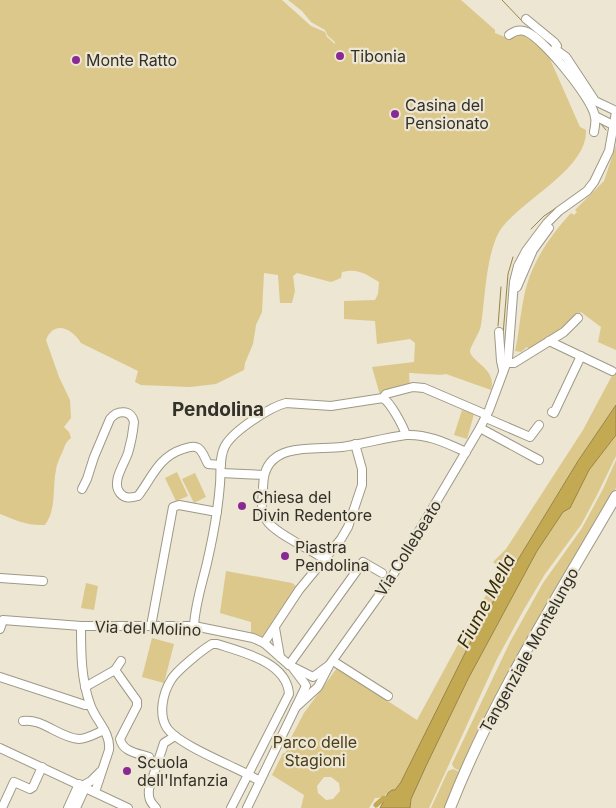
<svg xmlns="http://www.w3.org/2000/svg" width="616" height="808" font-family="Inter,sans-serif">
<rect width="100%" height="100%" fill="#ece6d3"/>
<g fill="#dbc88a" fill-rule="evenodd">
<path d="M0 0H282L311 26 325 32 327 37 335 44V42L328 36 325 30 311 22 302 11 288 0H461L495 30V33L505 37 523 32 546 50 580 127 586 130C588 170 518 201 499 232 486 256 485 298 481 325 480 333 469 348 470 352 473 363 497 369 491 390L446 374C440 376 417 373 409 373L410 390 380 395 372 367 414 362 415 343 410 339 377 344 375 321 344 319V301L375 300 378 294 379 282C366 274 358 268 342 272L341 278 331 282 297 273 293 276 295 291 292 303H280L278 275 264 273 262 312 256 325 253 344 245 363 244 370 216 384 190 387 141 385 135 382 138 371 81 343C73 329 54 319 46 340L59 377 70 400 71 418 64 427 69 432 71 438C67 441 66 443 64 448 61 456 57 462 56 470 52 489 57 508 45 525 28 526 15 520 0 514Z"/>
<path d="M616 145V350L598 342 601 327 581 312 558 332 529 349 527 347 521 352 515 351C519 334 520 315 524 297 530 265 549 237 571 213L574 215 577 212 575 210 604 181Z"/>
<path d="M616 368V405L578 461 508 576 475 633 401 782 395 790C388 790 384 799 375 798L369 808H301L304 795 272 775 283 753H285L287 750 285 749 304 713 337 668 417 720 469 624 502 568 493 562 506 549 583 430ZM324 777H331L339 783 340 791 333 799 326 800 318 793 317 786Z"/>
<path d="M462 410 474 414 467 439 454 435Z"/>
<path d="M616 435V456L597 495 581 525 545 574 523 611 497 659 429 808H410L411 799 426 766 468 679 537 551 563 512 570 507 589 470Z"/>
<path d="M616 460V488C559 579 505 673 460 771L454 768 452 764 510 642 543 583 582 528 603 489Z"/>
<path d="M177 472 188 496 176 501 165 478Z"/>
<path d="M195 473 206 497 194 503 182 479Z"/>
<path d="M226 571 292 583 296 586 262 637 251 633V622L220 613Z"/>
<path d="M86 583 98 586 94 610 81 608Z"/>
<path d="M152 638 174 644 164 683 142 677Z"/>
<path d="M453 769 460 772 446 808H431L448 771Z"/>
</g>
<path fill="#c3a952" stroke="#988546" d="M616 405V435L589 470 570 508 563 512 537 551 468 679 426 766 411 799 410 808H380L388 793 392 790H395L401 782 475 633 508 576 578 461Z"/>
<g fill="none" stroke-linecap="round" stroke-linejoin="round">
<g stroke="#988546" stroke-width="1">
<path d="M502 0 523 22 541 36"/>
<path d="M601 124 606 130"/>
<path d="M531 229 544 216 556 208"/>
<path d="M498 326 501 287"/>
<path d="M503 335 508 274 513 257"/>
</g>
<path stroke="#c3a952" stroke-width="5" d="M376 805 384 798 391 800"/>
<g stroke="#9e9987" stroke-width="10">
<g id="minor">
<path d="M526 19 554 42 557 46 553 52"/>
<path d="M509 35C514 31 520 29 527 32 543 39 593 99 595 117 596 121 595 127 594 132"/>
<path d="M555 49 566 57 595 101 616 111"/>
<path d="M595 116 613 125"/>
<path d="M517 287 533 250 549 228"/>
<path d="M499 332 501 361 503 370"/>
<path d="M549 341 612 371"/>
<path d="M506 363H514L564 332 578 318"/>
<path d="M383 398 386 394 413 387 424 388 487 415"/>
<path d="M552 412 554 413 581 356"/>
<path d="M486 418 530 437 539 425"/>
<path d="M480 428 539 460"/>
<path d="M221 473 264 475"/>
<path d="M82 489 87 479 94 457 110 419C117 410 131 409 134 422 133 432 131 443 128 453 124 465 111 482 120 493 125 499 131 498 138 496 152 478 158 457 183 449 187 448 193 445 198 448 203 451 205 459 208 464L221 465"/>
<path d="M324 559C309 548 276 534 267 521 260 512 262 503 263 492 263 486 263 479 265 473 274 442 318 450 342 447 363 444 384 438 406 435 428 434 446 443 466 452"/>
<path d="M0 578 43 581"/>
<path d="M81 626C81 652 81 679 90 704 95 720 111 732 109 750L95 792"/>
<path d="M151 626 173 507 179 505 217 512"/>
<path d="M194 626C195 605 202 584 207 563 213 537 218 510 220 484 221 472 219 457 225 446 233 431 270 407 286 403L331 406 383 398C391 403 403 426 406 435"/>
<path d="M275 628 280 657"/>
<path d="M0 629 3 620 81 626H194L253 638 264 643 289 665 313 677 328 666"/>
<path d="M264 643 299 590 341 539 348 527 362 485V469L355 444"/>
<path d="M333 661 388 696"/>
<path d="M289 665 363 562 382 573"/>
<path d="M293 668 305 684"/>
<path d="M115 670 121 661"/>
<path d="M0 677 85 705H90"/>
<path d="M85 687 115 670 137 701V706L120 739C123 752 137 753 149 757"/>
<path d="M296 707 318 687 330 664 390 580 480 428 489 410 508 359 514 282 518 266 526 251 547 223 559 211 587 191 594 182 609 151 616 112"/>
<path d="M23 721C42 718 60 738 79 739 87 739 97 733 104 730"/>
<path d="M0 748 128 808"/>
<path d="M82 786 91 781 100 772"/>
<path d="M2 808 14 782 30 789 33 787 42 767"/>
<path d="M68 808 79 784"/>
<path d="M76 808 85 788"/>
<path d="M156 808C150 802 148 798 149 789L164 743 175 736"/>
<path d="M231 808 289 694C287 662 242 652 217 644H212C202 650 176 671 171 680 163 693 158 714 167 728 178 744 228 764 247 774L260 781"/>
<path d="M247 808 306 686"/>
</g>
</g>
<g stroke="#9e9987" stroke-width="12">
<path id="highway" d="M450 808C493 698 557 598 616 496"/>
</g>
<use href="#minor" stroke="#fff" stroke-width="8"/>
<use href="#highway" stroke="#fff" stroke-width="10"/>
</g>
<g fill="#892a94" stroke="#ece6d3" stroke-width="2">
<circle cx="340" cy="56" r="5"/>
<circle cx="76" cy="60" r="5"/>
<circle cx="395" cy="114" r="5"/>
<circle cx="242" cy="506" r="5"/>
<circle cx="285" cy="556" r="5"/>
<circle cx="127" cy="771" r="5"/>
</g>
<g text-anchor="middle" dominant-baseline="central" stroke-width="4.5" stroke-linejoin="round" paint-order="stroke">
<g font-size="16" fill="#323029" stroke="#ece6d3" text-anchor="start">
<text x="350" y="56">Tibonia</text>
<text x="86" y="60">Monte Ratto</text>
<text x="405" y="105">Casina del<tspan x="405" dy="18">Pensionato</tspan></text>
<text x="252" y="497">Chiesa del<tspan x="252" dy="18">Divin Redentore</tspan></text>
<text x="295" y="547">Piastra<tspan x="295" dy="18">Pendolina</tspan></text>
<text x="137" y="762">Scuola<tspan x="137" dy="18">dell'Infanzia</tspan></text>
</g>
<g font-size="16" fill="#323029" stroke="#ece6d3">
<text transform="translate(408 548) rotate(-58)">Via Collebeato</text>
<text transform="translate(148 628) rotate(2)">Via del Molino</text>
<text transform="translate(529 650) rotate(-61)">Tangenziale Montelungo</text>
</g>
<g font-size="16" fill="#493e18" stroke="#ece6d3">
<text x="315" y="742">Parco delle<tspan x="315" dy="18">Stagioni</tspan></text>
</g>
<g font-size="18" font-style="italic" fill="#372c05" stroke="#ece6d3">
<text transform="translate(486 601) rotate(-62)">Fiume Mella</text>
</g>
<g font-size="19" font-weight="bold" fill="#323029" stroke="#ece6d3">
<text x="218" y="409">Pendolina</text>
</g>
</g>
</svg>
